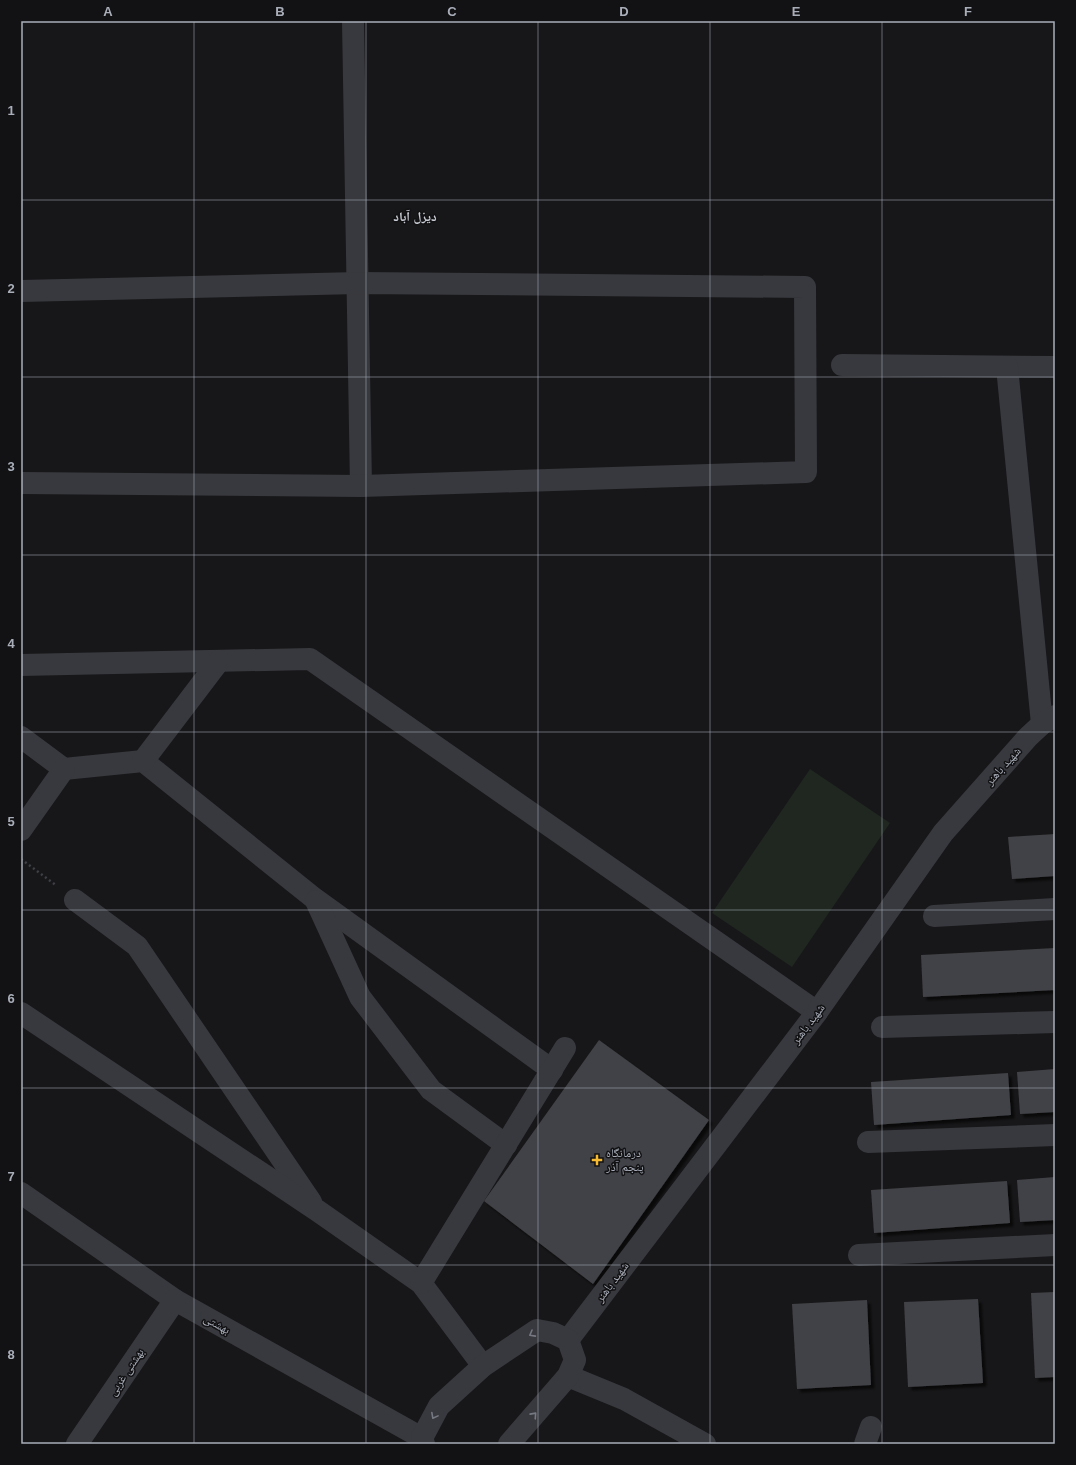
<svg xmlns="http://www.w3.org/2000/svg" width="1076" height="1465" font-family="Arial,'Noto Naskh Arabic',sans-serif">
<defs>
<filter id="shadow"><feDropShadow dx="3.5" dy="3.5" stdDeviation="1" flood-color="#0009"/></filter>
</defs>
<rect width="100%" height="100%" fill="#171719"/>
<path fill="#1f2720" d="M810 769 890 823 792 967 712 913Z"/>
<g fill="#414246" filter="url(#shadow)">
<path d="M1055 834V876L1012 879 1008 837Z"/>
<path d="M1055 948V990L923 997 921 955Z"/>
<path d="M599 1040 709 1120 593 1284 484 1201Z"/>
<path d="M1055 1069V1112L1020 1114 1017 1072Z"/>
<path d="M1008 1073 1011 1115 874 1125 871 1082Z"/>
<path d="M1055 1177V1220L1020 1222 1017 1180Z"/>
<path d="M1007 1181 1010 1223 874 1233 871 1190Z"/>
<path d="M1055 1292V1377L1035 1378 1031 1293Z"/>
<path d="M978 1299 983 1383 908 1387 904 1302Z"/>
<path d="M867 1300 871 1385 797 1389 792 1304Z"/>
</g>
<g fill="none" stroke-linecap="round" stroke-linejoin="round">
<path stroke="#3e4045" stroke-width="2.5" stroke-dasharray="2 3" stroke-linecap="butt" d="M21 859 57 886"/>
<g stroke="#38393e" stroke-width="22">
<path d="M353 21 361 486"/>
<path d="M21 291 358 283 805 287 806 472 361 486 21 483"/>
<path d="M842 365 1055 367"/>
<path d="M1007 367 1042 724"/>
<path d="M21 665 310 659 817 1012"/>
<path d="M21 737 64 769 143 761 315 899 552 1070"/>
<path d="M143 761 219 661"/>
<path d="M21 830 64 769"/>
<path d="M75 900 137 946 311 1202"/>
<path d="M316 901 360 997 431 1090 506 1145"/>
<path d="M934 916 1055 909"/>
<path d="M21 1013 318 1211 421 1283 483 1366"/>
<path d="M882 1027 1055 1022"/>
<path d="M868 1142 1055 1135"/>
<path d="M21 1193 175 1300 422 1438"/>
<path d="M859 1255 1055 1245"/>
<path d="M421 1283 565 1048"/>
<path d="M568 1340 817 1012 943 833 1028 737 1042 724 1055 716"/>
<path d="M568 1376 624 1399 705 1444"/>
<path d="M77 1444 175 1300"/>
<path d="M424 1444 422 1438 439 1406 483 1366 537 1330 553 1333 568 1340 575 1360 568 1376 509 1444"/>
<path d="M865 1444 871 1427"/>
</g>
</g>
<defs><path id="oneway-chevron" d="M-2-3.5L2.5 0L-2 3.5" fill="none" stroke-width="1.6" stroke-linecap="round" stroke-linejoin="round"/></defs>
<g stroke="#767982">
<use href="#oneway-chevron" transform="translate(532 1334) rotate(151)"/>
<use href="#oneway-chevron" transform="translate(534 1415) rotate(-48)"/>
<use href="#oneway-chevron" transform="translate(434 1416) rotate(118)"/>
</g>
<path fill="none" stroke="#a9aeb9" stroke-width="1" stroke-opacity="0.55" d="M194 21V1444M366 21V1444M538 21V1444M710 21V1444M882 21V1444M21 200H1055M21 377H1055M21 555H1055M21 732H1055M21 910H1055M21 1088H1055M21 1265H1055"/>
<path fill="#f6ba32" stroke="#121214" stroke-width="1.5" d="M595 1154h4v4h4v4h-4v4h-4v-4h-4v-4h4z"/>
<g text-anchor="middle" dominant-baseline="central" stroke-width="3" stroke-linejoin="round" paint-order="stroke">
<g font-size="12" fill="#a9aeb9" stroke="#121214">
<text transform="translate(1003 766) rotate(-48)">شهید باهنر</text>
<text transform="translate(808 1024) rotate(-53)">شهید باهنر</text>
<text transform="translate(612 1282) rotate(-53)">شهید باهنر</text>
<text transform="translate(217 1324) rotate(29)">بهشتی</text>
<text transform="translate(126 1372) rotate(-56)">بهشتی غربی</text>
</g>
<g font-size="12" fill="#a9aeb9" stroke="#121214" text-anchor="start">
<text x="606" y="1153">درمانگاه<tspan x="606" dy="14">پنجم آذر</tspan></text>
</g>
<g font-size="13" font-weight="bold" fill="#cacdd5" stroke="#121214">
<text x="415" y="216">دیزل آباد</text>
</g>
</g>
<rect width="1076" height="1465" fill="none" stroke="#121214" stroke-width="44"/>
<rect x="22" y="22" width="1032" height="1421" fill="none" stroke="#a9aeb9" stroke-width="1.5"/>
<g font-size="13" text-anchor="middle" font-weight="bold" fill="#a9aeb9">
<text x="108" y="16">A</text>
<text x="280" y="16">B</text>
<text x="452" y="16">C</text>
<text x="624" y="16">D</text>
<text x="796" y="16">E</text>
<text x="968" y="16">F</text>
<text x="11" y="115">1</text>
<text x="11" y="293">2</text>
<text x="11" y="471">3</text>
<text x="11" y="648">4</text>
<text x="11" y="826">5</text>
<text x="11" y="1003">6</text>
<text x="11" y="1181">7</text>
<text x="11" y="1359">8</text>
</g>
</svg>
